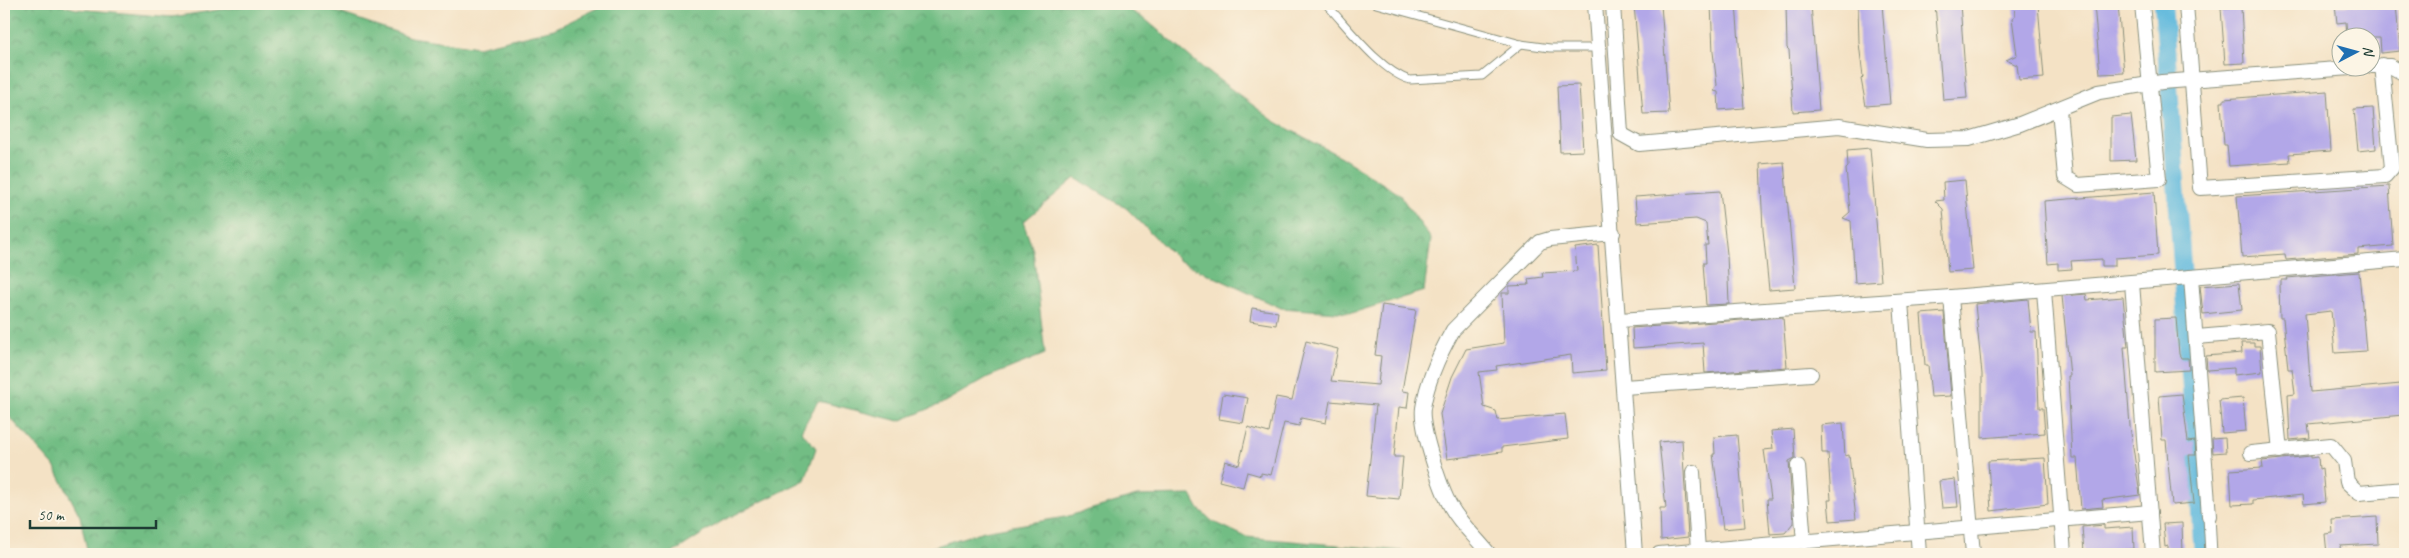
<svg xmlns="http://www.w3.org/2000/svg" width="2409" height="558" font-family="Caveat,sans-serif">
<defs>
<pattern id="forest-crowns" width="20" height="18" patternUnits="userSpaceOnUse" patternTransform="scale(1.25)"><rect width="20" height="18" fill="#72bd84"/><path d="M2 6a3 3 0 1 1 6 0M12 15a3 3 0 1 1 6 0" fill="none" stroke="#5d9b6d"/></pattern>
</defs>
<rect width="100%" height="100%" fill="#fcf5e5"/>
<filter id="ink" filterUnits="userSpaceOnUse"><feTurbulence type="fractalNoise" baseFrequency=".02" numOctaves="2"/><feDisplacementMap in="SourceGraphic" scale="10" xChannelSelector="R" yChannelSelector="G"/><feConvolveMatrix kernelMatrix="1 2 1 2 8 2 1 2 1" color-interpolation-filters="sRGB"/></filter>
<filter id="wash" filterUnits="userSpaceOnUse"><feTurbulence type="fractalNoise" baseFrequency=".0096" numOctaves="4" result="noise"/><feDisplacementMap in="SourceGraphic" scale="20" xChannelSelector="R" yChannelSelector="G"/><feGaussianBlur stdDeviation="1.12" result="paint"/><feColorMatrix in="noise" values="0 0 0 0 0 0 0 0 0 0 0 0 0 0 0 0 0 1.4 0 .05"/><feComposite in="paint" operator="in"/></filter>
<g filter="url(#wash)">
<rect width="100%" height="100%" fill="#f4e2c5"/>
<g fill="url(#forest-crowns)" stroke="#487d5c">
<path d="M4 4H57L76 9 172 17 258 4H304L340 13 410 37 478 47 554 29 607 4H1120L1146 20 1203 68 1274 121 1341 157 1399 194 1431 239 1424 291 1352 313 1281 308 1178 260 1126 208 1075 178 1023 222 1033 250 1045 354 988 377 941 404 899 421 818 401 801 431 816 448 805 480 722 521 671 554H88L80 516 54 466 4 411Z"/>
<path d="M1191 495 1198 508 1212 521 1246 537 1438 554H911L984 531 1065 517 1137 496Z"/>
</g>
<g fill="none" stroke-linecap="round" stroke-linejoin="round">
<path stroke="#60b9dd" stroke-width="18" d="M2163 4 2203 554"/>
</g>
<g id="blocks">
<g fill="#b2a7e8">
<path d="M1634 4H1661L1669 113 1643 114Z"/>
<path d="M1711 4H1736L1744 108 1719 110 1718 92 1714 91 1717 85 1713 52Z"/>
<path d="M1786 4H1811L1819 110 1793 112 1789 50 1787 48Z"/>
<path d="M1858 4H1882L1890 104 1866 106 1861 79 1863 77 1859 43Z"/>
<path d="M1935 4H1960L1967 98 1943 100Z"/>
<path d="M2014 4H2038L2044 78 2019 80 2017 65 2006 60 2017 55 2012 18 2015 16Z"/>
<path d="M2094 4H2118L2124 73 2100 74Z"/>
<path d="M2396 4 2400 51 2381 53 2380 38H2347L2346 22 2337 23 2335 5Z"/>
<path d="M2241 7 2244 63 2225 64 2221 8Z"/>
<path d="M1579 85 1583 151 1560 152 1557 86Z"/>
<path d="M2327 91 2331 151 2289 154 2290 162 2229 166 2227 145H2224L2221 102H2224V99Z"/>
<path d="M2373 108 2376 149 2358 151 2354 109Z"/>
<path d="M2131 115 2136 160 2111 161V117Z"/>
<path d="M1870 148 1881 281 1855 283 1851 221 1843 218 1850 212 1846 169 1848 167 1847 150Z"/>
<path d="M1784 162 1795 288 1769 290 1763 230 1760 164Z"/>
<path d="M1965 180 1973 270 1948 272 1943 209 1935 201 1944 200 1943 182Z"/>
<path d="M2389 186 2393 246 2358 249V254L2286 260 2285 254 2242 257 2237 196Z"/>
<path d="M1720 191 1727 254 1729 304 1706 305 1703 263H1706L1705 245H1708L1706 223 1696 219 1637 223 1635 197Z"/>
<path d="M2154 192 2158 255 2115 258V266H2102V259L2071 261 2072 269 2058 270V263L2048 264 2044 201Z"/>
<path d="M1598 245 1606 370 1572 373 1571 355 1496 366 1497 370 1479 372 1484 407 1496 411 1498 420 1565 414 1568 439 1502 447V452L1447 459 1440 414 1452 377 1466 349 1504 343 1502 293H1509V286L1529 285 1528 279 1543 277 1542 273 1577 271 1575 248Z"/>
<path d="M2359 272 2366 351 2335 353 2331 311 2305 314 2311 392 2401 384 2403 415 2308 424 2310 438 2290 440 2288 395 2295 394 2292 369H2288L2283 318H2280L2279 285H2281V280H2288L2287 278Z"/>
<path d="M2239 283 2242 310 2203 314 2200 286Z"/>
<path d="M2086 294 2087 300 2123 297 2128 347H2124L2130 426 2140 495 2102 500 2103 507 2081 509 2077 458H2072L2068 376H2070L2062 296Z"/>
<path d="M2028 299 2031 332H2036L2039 408H2043L2045 433 1982 438V374L1975 304Z"/>
<path d="M1382 305 1416 310 1402 391 1409 392 1407 408 1399 407 1394 457H1403L1399 499 1366 496 1376 405 1330 401 1326 423 1301 418 1299 426 1284 423 1271 475 1261 473V476L1247 472 1243 487 1219 481 1225 461 1239 465 1248 427 1269 433 1276 397 1292 400 1306 341 1338 349 1331 381 1378 385 1381 356 1375 355Z"/>
<path d="M1252 308 1278 312 1276 325 1250 321Z"/>
<path d="M1944 312 1951 396 1931 397 1928 365H1925L1921 314Z"/>
<path d="M1783 317 1787 367 1705 373 1703 343 1633 348 1632 328Z"/>
<path d="M2176 318 2179 354 2181 358H2188L2189 370 2155 372V319Z"/>
<path d="M2241 343H2254V346H2260L2262 372 2234 375V368L2207 370 2206 356 2242 353Z"/>
<path d="M1223 394 1248 398 1243 423 1219 419Z"/>
<path d="M2182 394 2188 442 2195 441 2196 455H2189L2194 503 2172 505 2166 440H2162L2159 396Z"/>
<path d="M2243 398 2246 431 2222 433 2219 400Z"/>
<path d="M1843 423 1845 456 1849 455 1856 519 1830 521 1828 500H1831L1828 453H1822L1821 425Z"/>
<path d="M1793 429 1795 458 1789 461 1793 523 1785 533 1770 534 1767 499H1771L1764 450 1773 449 1771 431Z"/>
<path d="M1737 435 1745 527 1723 529 1713 454H1715L1714 437Z"/>
<path d="M2225 438 2226 452 2213 453 2212 439Z"/>
<path d="M1682 440 1688 537 1661 540 1660 508H1666L1659 442Z"/>
<path d="M2311 456V458L2318 457 2319 469 2322 468 2325 502 2304 504 2303 495 2253 500V504L2232 505 2230 470 2263 468 2262 461Z"/>
<path d="M2045 458 2048 504 1991 511 1988 461Z"/>
<path d="M1955 479 1958 507 1942 508 1939 481Z"/>
<path d="M2377 517 2378 544 2340 546 2341 554H2327L2325 534 2333 533 2332 520Z"/>
<path d="M2182 523 2183 554H2168V546L2165 547 2163 524Z"/>
<path d="M2104 525V529L2133 527 2134 549 2084 552 2082 527Z"/>
</g>
</g>
</g>
<g filter="url(#ink)">
<use href="#blocks" fill-opacity="0" stroke="#8a907c" stroke-width="1"/>
<g fill="none" stroke-linecap="round" stroke-linejoin="round">
<g stroke="#8a907c" stroke-width="9">
<g id="service">
<path d="M1326 4C1348 27 1380 71 1410 80L1482 76 1521 44"/>
<path d="M1376 4 1521 44 1550 48H1598"/>
</g>
</g>
<g stroke="#8a907c" stroke-width="13">
<path id="pedestrian" d="M2209 516 2211 554"/>
</g>
<g stroke="#8a907c" stroke-width="16">
<g id="minor">
<path d="M1595 4 1635 554"/>
<path d="M1613 4 1621 134 1639 144 1839 126 1927 140 1969 139 2020 124 2099 92 2162 82 2351 68"/>
<path d="M2186 4 2200 188 2385 176 2392 168 2382 65"/>
<path d="M2372 66H2390L2405 74"/>
<path d="M2059 109 2065 177 2078 185 2159 179 2142 4"/>
<path d="M2191 277 2209 516"/>
<path d="M2132 283 2153 554"/>
<path d="M2044 290 2064 554"/>
<path d="M1951 297 1973 554"/>
<path d="M1901 301 1919 554"/>
<path d="M1620 320 1951 297 2405 259"/>
<path d="M2197 337 2268 331 2280 451"/>
<path d="M1624 387 1811 374"/>
<path d="M2251 453 2331 445 2344 461 2347 482 2359 493 2405 489"/>
<path d="M1798 466 1804 542"/>
<path d="M1693 472 1698 551"/>
<path d="M1489 554C1477 538 1461 525 1451 507 1441 490 1420 427 1423 408 1427 382 1440 353 1453 330L1540 242 1550 239 1613 233"/>
<path d="M1659 554 2150 512"/>
</g>
</g>
<use href="#service" stroke="#fff" stroke-width="7"/>
<use href="#pedestrian" stroke="#fff" stroke-width="11"/>
<use href="#minor" stroke="#fff" stroke-width="14"/>
</g>
</g>
<rect width="2409" height="558" fill="none" stroke="#fcf5e5" stroke-width="20"/>
<g transform="translate(2356 52) rotate(84)"><circle r="24" fill="#fcf5e5" stroke="#a4ab9e"/>
<path d="M0-4L9 19L0 12L-9 19Z" fill="#1f6fb2"/>
<text y="-8" font-size="14" font-weight="bold" text-anchor="middle" fill="#1f3d34">N</text>
</g>
<path d="M30 520v8h126v-8" fill="none" stroke="#1f3d34" stroke-width="2.5"/>
<text x="38" y="520" font-size="15" fill="#1f3d34" stroke="#fcf5e5" stroke-width="4" paint-order="stroke">50 m</text>
</svg>
